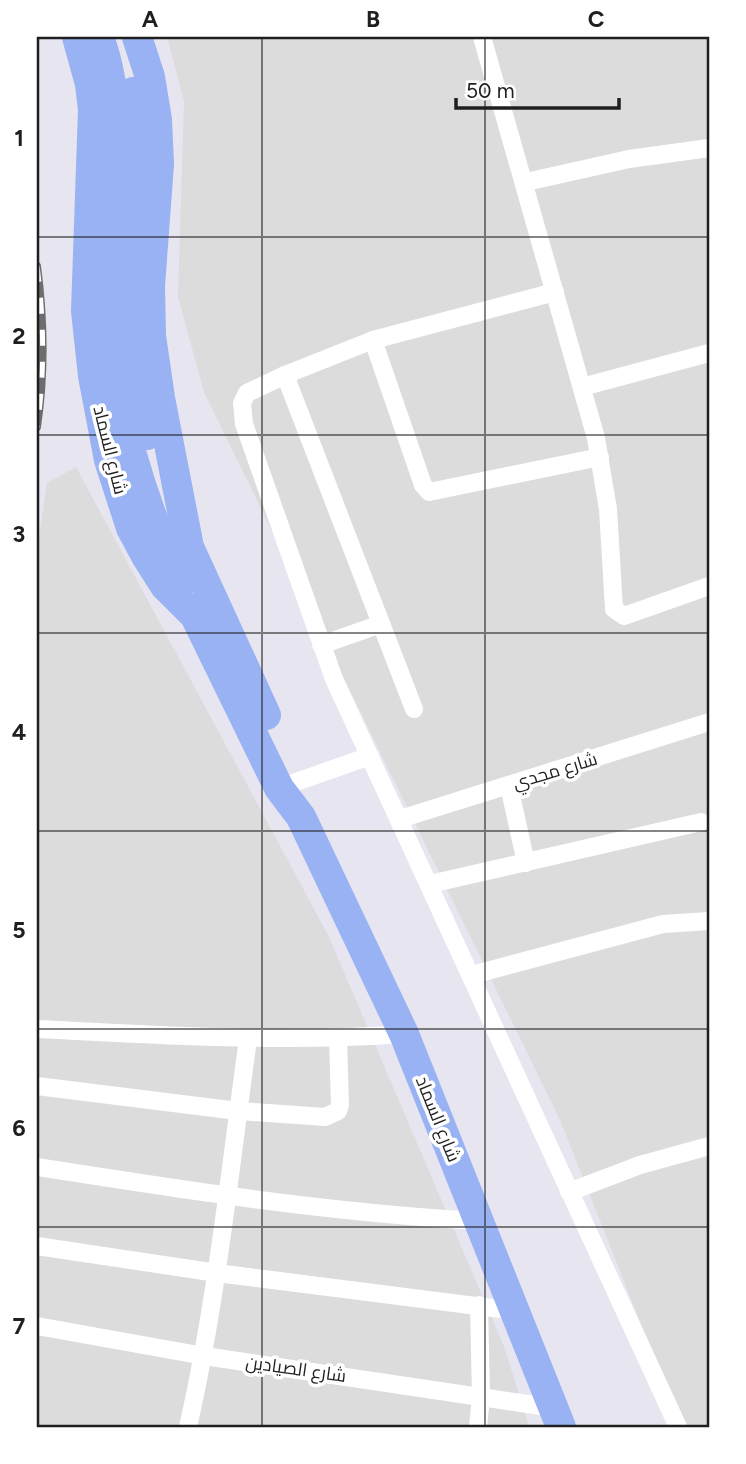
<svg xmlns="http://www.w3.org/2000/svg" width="746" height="1464" font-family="Figtree,Cairo,sans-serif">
<rect width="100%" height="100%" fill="#e7e5f0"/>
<g fill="#dcdcdd">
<path d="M167 37H709V1427H682L560 1120 204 392 178 297 184 101Z"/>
<path d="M76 467 328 935 505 1349 529 1427H37V550L47 483Z"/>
</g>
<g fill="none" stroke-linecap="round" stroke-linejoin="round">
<g stroke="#fff" stroke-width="18">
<path d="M482 37 596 438 608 509 614 609 624 616 709 586"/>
<path d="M526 182 629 159 709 148"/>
<path d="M555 292 373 340 285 375 247 393 242 403 244 424 334 679 678 1427"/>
<path d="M373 340 423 485 429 492 600 457"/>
<path d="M285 375 414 709"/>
<path d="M582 387 709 353"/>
<path d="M321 645 381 624"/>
<path d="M509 786 526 863"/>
<path d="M279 788 370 756"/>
<path d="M400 819 709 722"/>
<path d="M430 884 701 822"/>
<path d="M472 975 663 924 709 921"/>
<path d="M37 1029C159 1035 281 1043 404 1034"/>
<path d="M37 1086 238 1111 325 1117 338 1111 340 1105 338 1039"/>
<path d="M37 1167C184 1190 330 1213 479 1221"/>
<path d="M569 1192 640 1165 709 1146"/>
<path d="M37 1246 217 1273 516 1311"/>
<path d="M37 1326 204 1356 555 1408"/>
<path d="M188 1427C217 1299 230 1169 248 1039"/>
<path d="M478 1427 481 1397 479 1305"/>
</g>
<g stroke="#98b2f4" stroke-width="30">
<path d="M77 37 90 84 93 110 86 311 93 376 109 460 131 528 146 556 165 586 195 616 279 788 301 817 404 1034 561 1427"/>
<path d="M99 37C129 118 107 202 107 285 107 389 137 490 180 584"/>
<path d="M137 37 150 77 157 120 159 164 150 286 151 336 160 398 189 547 266 715"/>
<path d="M133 92 138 175 127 298 137 390 147 435"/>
</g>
<g stroke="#6d6d6d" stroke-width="8">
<path id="rail" d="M37 266C44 319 45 373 37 427"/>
</g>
<use href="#rail" stroke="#fff" stroke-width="5" stroke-dasharray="16" stroke-linecap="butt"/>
</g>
<path fill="none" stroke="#1f1f1f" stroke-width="2" stroke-opacity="0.55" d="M262 37V1427M485 37V1427M37 237H709M37 435H709M37 633H709M37 831H709M37 1029H709M37 1227H709"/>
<g text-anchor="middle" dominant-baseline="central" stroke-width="7" stroke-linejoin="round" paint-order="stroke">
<g font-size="18" fill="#1f1f1f" stroke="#fff">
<text transform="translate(110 450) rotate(76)">شارع السماد</text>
<text transform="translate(555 771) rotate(-17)">شارع مجدي</text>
<text transform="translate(438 1119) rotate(68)">شارع السماد</text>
<text transform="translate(296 1369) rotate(8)">شارع الصيادين</text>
</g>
</g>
<rect width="746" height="1464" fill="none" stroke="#ffffff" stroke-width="77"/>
<path d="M456 98v10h163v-10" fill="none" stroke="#1f1f1f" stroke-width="3.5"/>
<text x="466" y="98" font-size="21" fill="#1f1f1f" stroke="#ffffff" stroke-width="5" paint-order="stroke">50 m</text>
<rect x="38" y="38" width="670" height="1388" fill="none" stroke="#1f1f1f" stroke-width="2.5"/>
<g font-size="23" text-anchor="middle" font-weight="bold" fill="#1f1f1f">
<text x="150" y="27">A</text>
<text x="373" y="27">B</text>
<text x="596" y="27">C</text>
<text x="19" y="146">1</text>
<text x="19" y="344">2</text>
<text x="19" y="542">3</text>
<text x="19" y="740">4</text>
<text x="19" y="938">5</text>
<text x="19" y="1136">6</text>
<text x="19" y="1334">7</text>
</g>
</svg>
